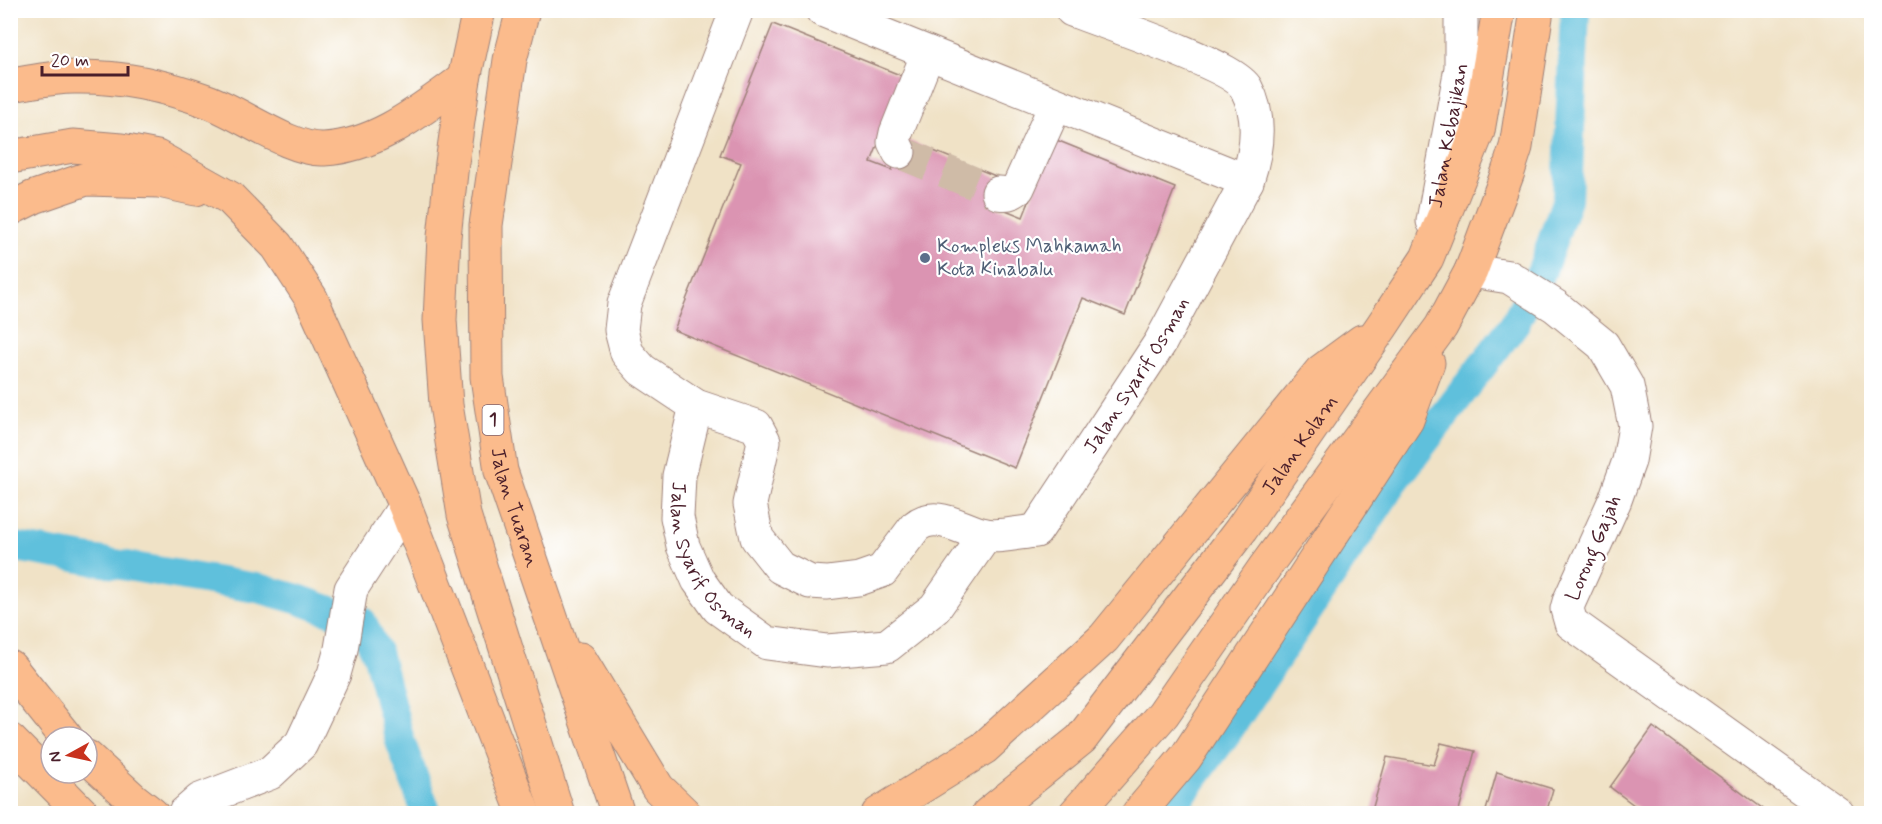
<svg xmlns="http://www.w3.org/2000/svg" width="1882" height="824" font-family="Mynerve,sans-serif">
<rect width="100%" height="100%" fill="#fff"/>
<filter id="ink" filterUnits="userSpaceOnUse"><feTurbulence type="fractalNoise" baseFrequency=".0167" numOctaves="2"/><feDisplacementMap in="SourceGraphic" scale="12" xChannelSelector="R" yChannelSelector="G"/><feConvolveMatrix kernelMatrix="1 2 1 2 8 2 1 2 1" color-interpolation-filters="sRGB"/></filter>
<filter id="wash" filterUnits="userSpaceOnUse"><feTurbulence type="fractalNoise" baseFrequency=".008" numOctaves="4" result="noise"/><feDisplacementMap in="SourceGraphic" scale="24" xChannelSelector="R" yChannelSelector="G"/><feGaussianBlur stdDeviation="1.35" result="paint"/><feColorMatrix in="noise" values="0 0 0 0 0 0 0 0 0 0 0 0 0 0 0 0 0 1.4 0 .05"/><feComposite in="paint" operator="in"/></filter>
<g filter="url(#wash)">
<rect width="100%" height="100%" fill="#f0e2c6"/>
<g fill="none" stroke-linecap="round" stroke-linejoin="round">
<g stroke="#5ec0dc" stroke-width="30">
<path d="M10 546 262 589 297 599 362 622 378 656 400 741 427 814"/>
<path d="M1167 814 1228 731 1393 483 1515 323 1542 270 1567 199 1575 10"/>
</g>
</g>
<g id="blocks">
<g fill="#db94b2">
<path d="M773 24 905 77 871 162 892 170 904 139 1003 179 993 205 1023 217 1054 139 1175 188 1125 315 1083 298 1015 468 674 330 741 163 720 155Z"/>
<path d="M1653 727 1770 814H1646L1610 787Z"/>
<path d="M1441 743 1475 751 1458 814H1371L1387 757 1434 765Z"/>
<path d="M1497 772 1553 789 1546 814H1485Z"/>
</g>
</g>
</g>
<g filter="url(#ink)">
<use href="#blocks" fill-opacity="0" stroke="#9d8078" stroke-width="1.5"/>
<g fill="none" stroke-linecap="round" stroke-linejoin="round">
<path stroke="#cfbba7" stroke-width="33" stroke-dasharray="33 16" stroke-linecap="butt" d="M899 152 998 193"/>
<g stroke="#9d8078" stroke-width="35">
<g id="minor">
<path id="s1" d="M737 10 624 304 621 330 627 353 642 370 696 406 756 426 764 441 750 504 757 538 780 567 810 582 827 583 859 579 882 571 915 527C937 509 961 530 985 535 998 538 1022 532 1036 531L1160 343 1247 181C1257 151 1262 117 1246 88 1233 65 1103 22 1072 10"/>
<path d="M822 10 1247 181"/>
<path d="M899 152 894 142 896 133 928 53"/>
<path d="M998 193C1007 194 1011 194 1018 188L1055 106"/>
<path id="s2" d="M1433 221 1461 68V10"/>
<path d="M1471 271 1509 277 1555 306 1603 345 1627 386 1635 426 1629 461 1615 500 1569 602 1567 609 1571 623 1838 814"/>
<path id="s3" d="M696 406 679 476 677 517 683 546 698 580 718 608 767 643 827 651 887 646 935 608 986 535"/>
<path d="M184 814 200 800 270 773 301 744 334 674 341 649 351 589 405 506"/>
</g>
</g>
<g stroke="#9d8078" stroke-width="35">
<g id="major">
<path d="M479 10 464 79 452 163 444 237 440 320 446 405 464 515 558 814"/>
<path id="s4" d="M523 10 510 60 486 225 487 377 501 471 618 814"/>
<path d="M10 85C31 82 53 77 74 77 118 76 166 86 207 101 239 112 291 151 324 149 378 146 422 109 464 79"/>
<path d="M10 157 73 146 121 150 157 157 230 198 277 246 311 298 405 506 524 814"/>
<path d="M10 209 34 197 86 179 159 181 196 189"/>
<path d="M580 659 658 788 685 814"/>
<path d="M10 667 66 737"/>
<path d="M10 740 83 814"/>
<path d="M87 757 133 799 152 814"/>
<path d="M878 814 984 748 1104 638 1321 371 1362 341"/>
<path id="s5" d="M988 814 1081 739 1240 531 1382 326 1427 258 1478 131 1499 10"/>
<path d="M1075 814 1163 714 1265 567 1441 327 1471 271 1508 172 1516 147 1537 10"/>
<path d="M1138 814 1186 757 1407 420 1428 363"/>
</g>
</g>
<use href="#minor" stroke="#fff" stroke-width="33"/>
<use href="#major" stroke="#fbbb8c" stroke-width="33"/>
</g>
</g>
<circle fill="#5c6f8a" stroke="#fff" stroke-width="2" cx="925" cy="258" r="6"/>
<g text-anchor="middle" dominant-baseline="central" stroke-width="4.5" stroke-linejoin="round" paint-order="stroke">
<rect fill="#fff" stroke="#80626b" stroke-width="1.5" x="482.5" y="405" width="21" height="30" rx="4.5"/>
<g font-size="18" font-weight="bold" fill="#4a1f2b">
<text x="493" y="420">1</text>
</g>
<g font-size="20" fill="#4a1f2b" stroke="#fff">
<text stroke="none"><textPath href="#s2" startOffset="87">Jalan Kebajikan</textPath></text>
<text stroke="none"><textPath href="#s1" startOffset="1142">Jalan Syarif Osman</textPath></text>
<text stroke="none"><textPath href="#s5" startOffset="486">Jalan Kolam</textPath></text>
<text stroke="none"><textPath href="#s4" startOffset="504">Jalan Tuaran</textPath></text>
<text transform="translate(1594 548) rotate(-67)">Lorong Gajah</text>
<text stroke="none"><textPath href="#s3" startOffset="168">Jalan Syarif Osman</textPath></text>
</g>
<g font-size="20" fill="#4e5e75" stroke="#fff" text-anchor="start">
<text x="937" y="246">Kompleks Mahkamah<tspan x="937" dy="23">Kota Kinabalu</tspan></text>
</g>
</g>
<rect width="1882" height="824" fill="none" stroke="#fff" stroke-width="36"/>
<g transform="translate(69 755) rotate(262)"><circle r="28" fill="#ffffff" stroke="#b7a5aa" stroke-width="1.5"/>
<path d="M0-4.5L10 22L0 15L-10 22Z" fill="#c8321e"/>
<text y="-9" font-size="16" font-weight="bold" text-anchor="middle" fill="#4a1f2b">N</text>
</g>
<path d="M42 66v9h86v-9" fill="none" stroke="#4a1f2b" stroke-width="3"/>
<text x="51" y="66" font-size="18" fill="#4a1f2b" stroke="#ffffff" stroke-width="4.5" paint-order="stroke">20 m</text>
</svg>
